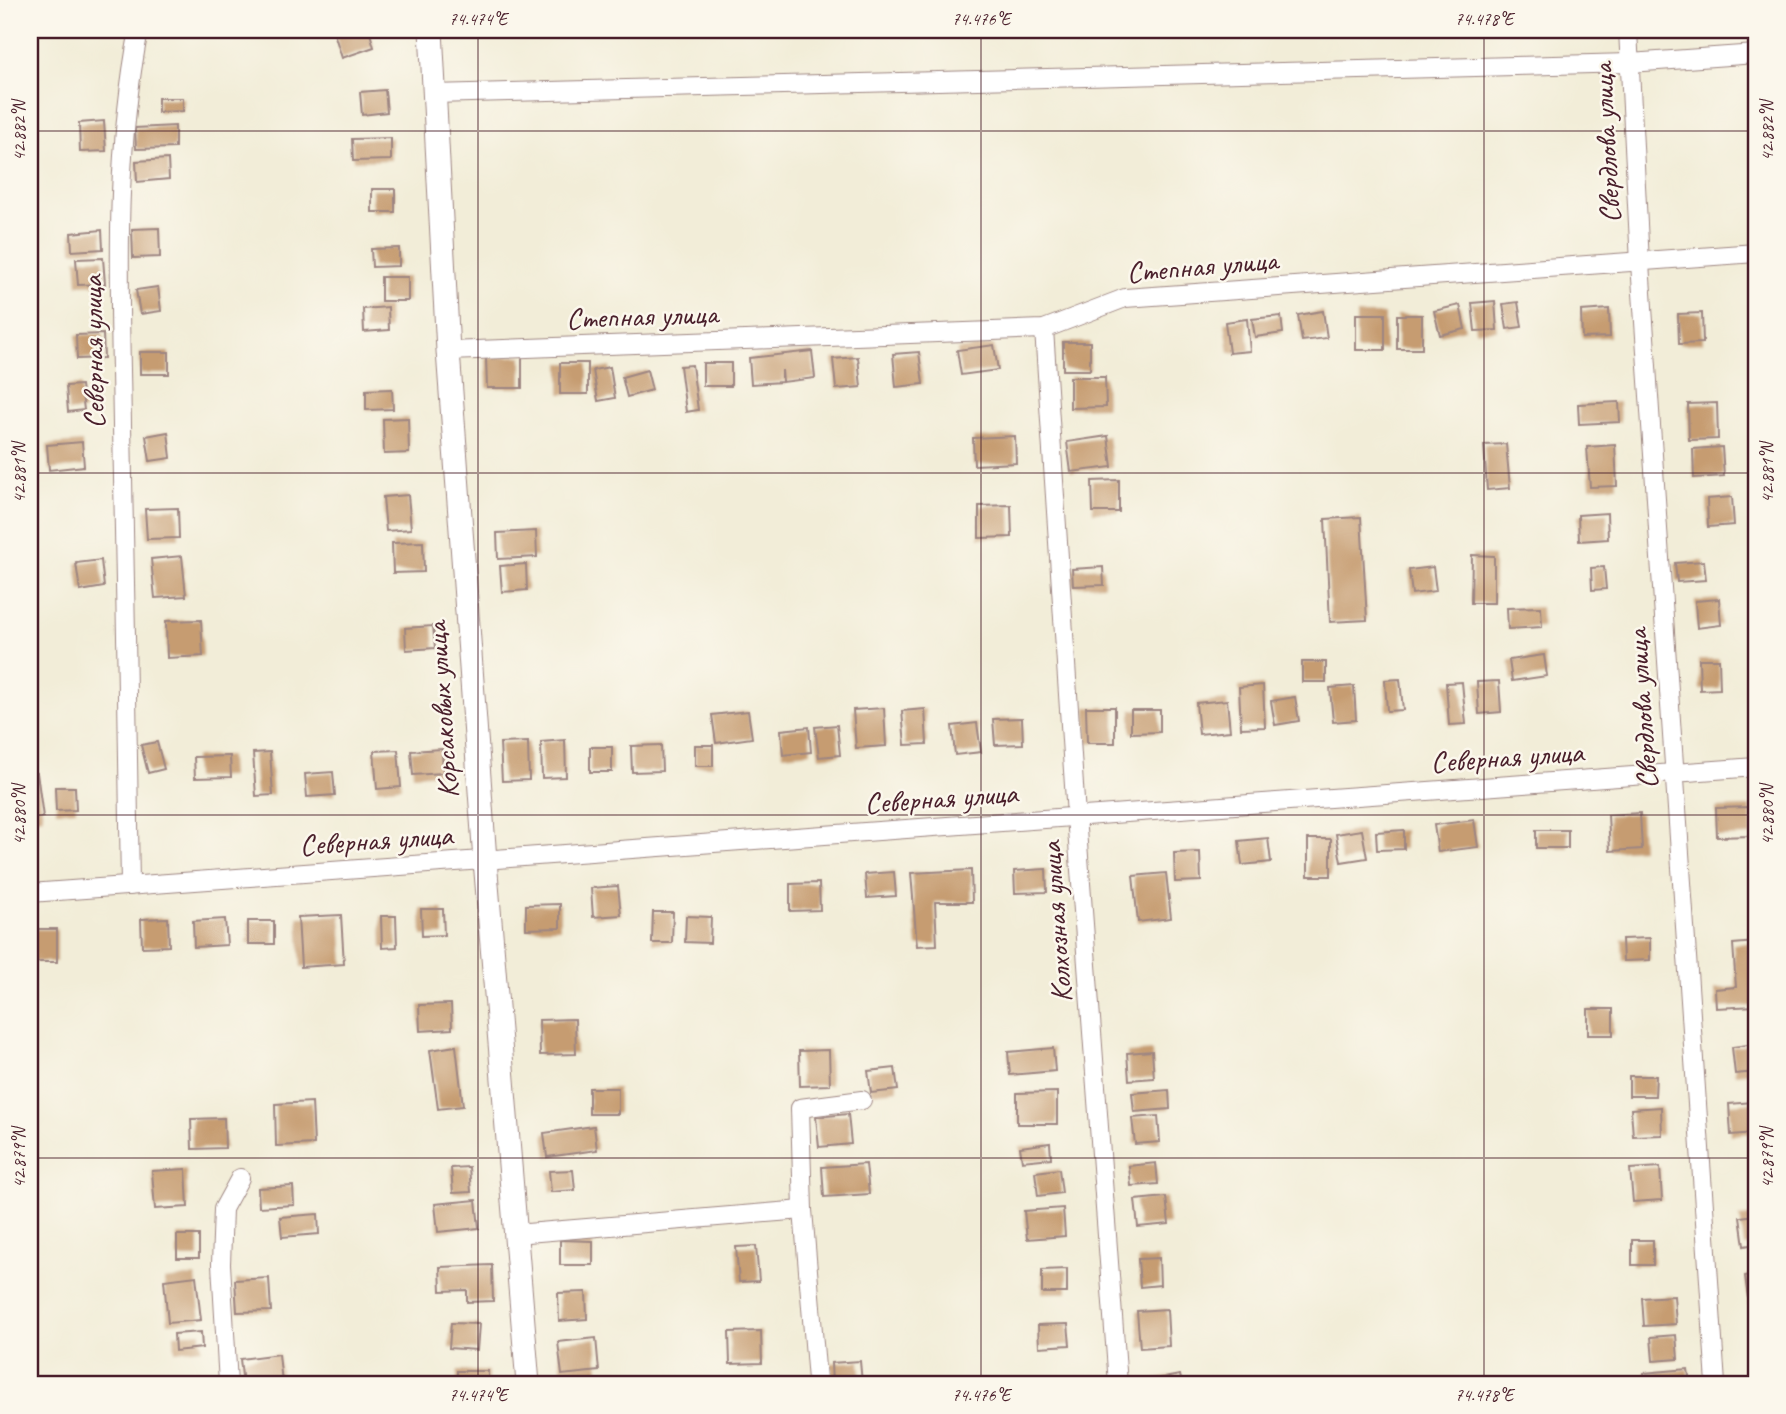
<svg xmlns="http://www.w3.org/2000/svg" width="1786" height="1414" font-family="Caveat,sans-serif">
<rect width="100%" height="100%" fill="#fbf7ec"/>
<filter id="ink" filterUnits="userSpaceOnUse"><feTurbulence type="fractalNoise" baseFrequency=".0143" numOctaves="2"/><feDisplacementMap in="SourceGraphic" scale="14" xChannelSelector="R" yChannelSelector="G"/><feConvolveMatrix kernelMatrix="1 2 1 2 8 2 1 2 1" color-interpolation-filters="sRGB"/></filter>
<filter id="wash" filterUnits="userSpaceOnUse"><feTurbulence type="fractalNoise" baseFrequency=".00686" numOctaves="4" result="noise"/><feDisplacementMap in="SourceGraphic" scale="28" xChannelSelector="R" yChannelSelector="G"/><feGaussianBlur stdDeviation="1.57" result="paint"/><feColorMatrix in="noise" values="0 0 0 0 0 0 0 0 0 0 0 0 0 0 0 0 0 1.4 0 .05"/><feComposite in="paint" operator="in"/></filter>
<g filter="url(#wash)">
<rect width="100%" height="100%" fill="#f2edd8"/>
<g id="blocks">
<g fill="#c69c71">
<path d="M344 30H369L374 47 342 58 334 33Z"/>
<path d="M385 90 387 112 362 115 360 92Z"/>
<path d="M158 98H183V111L158 112Z"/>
<path d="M104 121 106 151 80 152 79 123Z"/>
<path d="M175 126V148L136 149 135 128Z"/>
<path d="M391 138V160L353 161 352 139Z"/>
<path d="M168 159 169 179 137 182 136 161Z"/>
<rect x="372" y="189" width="23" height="23"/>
<path d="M159 228 160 257 133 258 132 229Z"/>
<path d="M102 230 103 249 72 251 71 233Z"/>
<path d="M399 248V266L372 267 371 249Z"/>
<path d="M103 258 105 284 78 285 76 259Z"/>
<rect x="381" y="277" width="27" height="24"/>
<path d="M158 287 161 311 140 314 136 290Z"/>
<path d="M1495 301 1497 330 1475 331 1472 303Z"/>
<path d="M1518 302 1522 327 1507 329 1503 304Z"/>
<path d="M1460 305 1465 329 1440 335 1434 311Z"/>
<path d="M388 307 389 330 364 332 363 309Z"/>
<path d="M1609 309 1610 337 1582 338 1581 311Z"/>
<path d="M1323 311 1327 338 1302 341 1298 315Z"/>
<path d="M1702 313 1703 343 1679 344 1678 314Z"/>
<rect x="1356" y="314" width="29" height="36"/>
<rect x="1397" y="315" width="25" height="34"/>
<path d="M1281 316 1283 333 1255 337 1252 319Z"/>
<path d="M1247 319 1250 351 1229 353 1225 322Z"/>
<path d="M103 334 104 358 77 359 76 335Z"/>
<rect x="1063" y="342" width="27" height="28"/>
<path d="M994 345 998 370 961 375 957 350Z"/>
<path d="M812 351 815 378 783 382 782 370V382L751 384 749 358Z"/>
<rect x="140" y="352" width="29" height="22"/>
<path d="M919 352 923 384 896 387 893 354Z"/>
<path d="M522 356V388H487L486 357Z"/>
<path d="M858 357 861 387 836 389 833 359Z"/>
<rect x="560" y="363" width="28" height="31"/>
<rect x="703" y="363" width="28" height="23"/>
<path d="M692 365 698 410 686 412 680 366Z"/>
<path d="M610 367 615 398 598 401 593 370Z"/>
<path d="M647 370 652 390 627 397 622 377Z"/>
<path d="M1070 377H1105L1106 407 1070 408Z"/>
<path d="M81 385 84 410 68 412 66 386Z"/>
<path d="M392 389 393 409 366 410V390Z"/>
<path d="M1619 402 1620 422 1579 424 1578 404Z"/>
<path d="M1717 403 1718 439 1689 440 1688 404Z"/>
<path d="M408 418 409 453 384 454 383 419Z"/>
<path d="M168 432 171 458 150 461 146 436Z"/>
<path d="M1015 436 1016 463 974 465 973 438Z"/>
<path d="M1108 436 1112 467 1071 472 1067 442Z"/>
<path d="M82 442 84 466 49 470 47 445Z"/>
<path d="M1506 444 1510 488 1487 490 1484 445Z"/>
<path d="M1615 445 1617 486 1590 487 1587 447Z"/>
<path d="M1722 447 1724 476 1694 478 1693 449Z"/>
<path d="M1119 480V512H1093L1092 481Z"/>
<path d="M408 495 411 529 386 531 383 497Z"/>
<path d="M1732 497 1734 525 1708 527 1707 499Z"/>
<path d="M1011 505 1012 537 979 538V506Z"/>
<path d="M178 508 179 538 147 539 145 509Z"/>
<path d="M1607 513 1608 539 1579 541 1578 515Z"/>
<path d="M1361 517 1367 620 1330 622 1325 519Z"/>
<path d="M536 531 537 557 498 559 497 533Z"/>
<path d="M423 542 424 572 393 573 392 543Z"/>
<path d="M1472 555 1494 556V603H1471Z"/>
<path d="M182 556 186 596 155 598 151 559Z"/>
<path d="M101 560 104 587 80 591 76 563Z"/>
<path d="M1704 561 1706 580 1677 582 1675 563Z"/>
<path d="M526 564 527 590 502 592 500 566Z"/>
<path d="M1103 567 1104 585 1073 586 1072 569Z"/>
<path d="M1433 567 1436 591 1412 594 1409 570Z"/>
<path d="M1604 567 1606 589 1592 590 1591 568Z"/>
<path d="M1719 599 1721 625 1697 628 1695 601Z"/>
<path d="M1541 607 1542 627 1508 629 1507 608Z"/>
<path d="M201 620 203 656 167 658 166 621Z"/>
<path d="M433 626 435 648 406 650 405 628Z"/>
<path d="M1544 655 1547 676 1512 681 1509 660Z"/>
<path d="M1699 659H1719L1720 689 1700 690Z"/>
<rect x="1302" y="662" width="24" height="20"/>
<path d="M1400 679 1403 710 1387 711 1385 680Z"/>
<path d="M1499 681 1501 712 1479 714 1477 682Z"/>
<path d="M1462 682 1466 724 1449 725 1446 683Z"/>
<path d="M1263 685 1265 727 1241 728 1239 687Z"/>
<path d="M1354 686 1356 720 1333 722 1330 688Z"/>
<path d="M1295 697 1299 721 1275 725 1271 701Z"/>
<path d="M1227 700 1230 731 1199 734 1196 703Z"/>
<path d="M1086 707H1115V743H1087Z"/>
<path d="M884 708 886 746 856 748 853 710Z"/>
<path d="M925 709 927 744 905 745 902 711Z"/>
<path d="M1131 710H1160V732L1131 733Z"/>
<path d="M748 711 752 738 716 743 712 715Z"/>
<path d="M1022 718 1023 744 995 745 993 719Z"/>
<path d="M977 723 981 752 955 755 952 726Z"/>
<path d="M837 725 840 755 819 757 815 727Z"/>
<path d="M809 727 811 752 783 755 781 730Z"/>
<path d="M565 740 566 777 542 778 541 742Z"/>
<path d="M157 742 164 769 148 773 141 745Z"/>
<path d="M528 742 529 780 502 781 500 743Z"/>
<path d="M661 745 662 771 632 772 631 746Z"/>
<rect x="695" y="745" width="18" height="21"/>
<rect x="590" y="747" width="22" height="25"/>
<path d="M442 749 443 773 413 775 411 751Z"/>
<path d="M398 750 401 787 377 789 374 751Z"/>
<path d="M270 752 273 795 256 796 253 753Z"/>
<path d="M230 756 231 777 195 778 194 757Z"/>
<path d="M333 772 335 795 307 797 305 774Z"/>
<path d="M37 773 43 817 30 819V774Z"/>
<path d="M55 787H75L76 810 56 811Z"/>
<path d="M1751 807 1752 836 1717 837 1716 808Z"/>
<path d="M1640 813 1642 849 1610 851 1608 815Z"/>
<path d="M1474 820 1478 847 1438 852 1434 825Z"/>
<path d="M1362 830 1367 858 1341 862 1336 834Z"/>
<path d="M1404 830V849L1377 850 1376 832Z"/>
<rect x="1536" y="830" width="32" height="18"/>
<path d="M1268 838 1271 862 1242 865 1239 841Z"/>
<rect x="1308" y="839" width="23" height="37"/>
<path d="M1200 852 1201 881 1175 882 1174 853Z"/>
<path d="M1046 869 1047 892 1015 893 1014 871Z"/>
<path d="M971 870 972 902H935L937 945 917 946 911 873Z"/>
<path d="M894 872 896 896 867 898 865 874Z"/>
<path d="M1166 873 1171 918 1138 922 1133 876Z"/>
<path d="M819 883 820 910 790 911V884Z"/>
<path d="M618 886 621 915 593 917 591 888Z"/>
<path d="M560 904V928L526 929V905Z"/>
<path d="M421 909H443L444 935 422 936Z"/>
<path d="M653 912H673L672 943H652Z"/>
<path d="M341 915 344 964 301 967 298 917Z"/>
<path d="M381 916H396L397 947 382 948Z"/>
<path d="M686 916 711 917 710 943 685 942Z"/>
<path d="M168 918 169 946 142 947 141 919Z"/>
<path d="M225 919 227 945 194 947 193 921Z"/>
<rect x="248" y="921" width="26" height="23"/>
<rect x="30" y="929" width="27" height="33"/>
<path d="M1650 938V960L1623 961 1622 939Z"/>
<path d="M1756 942V1006L1716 1008 1715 989 1736 987 1733 944Z"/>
<path d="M451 1004 452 1029 420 1031 419 1005Z"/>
<rect x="1588" y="1009" width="25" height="26"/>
<path d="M575 1019 576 1054 540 1055 539 1020Z"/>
<path d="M1756 1044V1072L1735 1074 1732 1047Z"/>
<path d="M456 1046 463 1106 438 1109 430 1050Z"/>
<path d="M1053 1048 1055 1071 1010 1075 1008 1052Z"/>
<path d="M829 1050 830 1085 800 1086 799 1051Z"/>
<path d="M1152 1051 1154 1078 1129 1080 1127 1053Z"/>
<path d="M895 1068 898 1090 871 1093 868 1071Z"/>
<path d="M1629 1076H1656L1655 1096H1629Z"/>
<rect x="589" y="1088" width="29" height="26"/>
<path d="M1169 1090 1170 1109 1134 1112 1132 1093Z"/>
<path d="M1057 1092V1124H1017V1093Z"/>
<path d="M312 1102 314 1144 276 1146 275 1104Z"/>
<path d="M1753 1102 1755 1133 1731 1135 1729 1104Z"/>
<path d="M1661 1107 1662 1135 1633 1136 1631 1109Z"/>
<path d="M848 1114 851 1144 819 1147 816 1117Z"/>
<path d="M1158 1116 1160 1142 1135 1144 1132 1118Z"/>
<path d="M224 1118 225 1148 192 1149 191 1119Z"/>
<path d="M594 1126 597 1150 547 1157 544 1133Z"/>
<path d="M1050 1143 1051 1158 1022 1161 1020 1147Z"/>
<path d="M1156 1163 1158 1184 1131 1186 1129 1166Z"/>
<path d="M866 1164 869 1194 824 1197 822 1167Z"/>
<path d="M469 1167 471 1192 453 1193 451 1168Z"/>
<path d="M1660 1167 1662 1200 1633 1202 1630 1169Z"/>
<path d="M186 1169 188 1207 155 1209 152 1171Z"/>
<path d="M1059 1169 1062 1193 1038 1196 1035 1172Z"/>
<path d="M573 1170 575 1190 551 1192 549 1171Z"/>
<path d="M293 1186 294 1205 259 1207 258 1188Z"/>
<path d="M1166 1197 1169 1224 1138 1227 1135 1200Z"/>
<path d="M476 1200 479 1228 438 1232 435 1204Z"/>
<path d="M1063 1208 1065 1236 1027 1239 1024 1211Z"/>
<path d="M318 1214 319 1234 282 1237 280 1217Z"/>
<path d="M1756 1215V1244L1744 1246 1740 1217Z"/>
<rect x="177" y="1235" width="22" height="23"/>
<path d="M560 1240 593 1241V1265H560Z"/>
<rect x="1632" y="1240" width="21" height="25"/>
<path d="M756 1246 759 1281 739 1282 736 1247Z"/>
<path d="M1159 1258 1160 1285 1140 1287 1138 1259Z"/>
<path d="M492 1265 493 1301 467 1302V1290L441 1291 440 1267Z"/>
<path d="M1067 1269V1293H1042V1270Z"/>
<path d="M1756 1274V1304L1749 1305 1745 1276Z"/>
<path d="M196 1276 201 1320 168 1323 164 1280Z"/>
<path d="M269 1278 271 1311 237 1312 235 1280Z"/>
<path d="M586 1292 587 1319 559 1321 558 1293Z"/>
<path d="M1674 1296 1676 1324 1644 1326 1642 1298Z"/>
<path d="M1167 1309 1169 1346 1140 1348 1137 1311Z"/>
<path d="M451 1323 479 1324 477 1350 449 1348Z"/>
<path d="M1068 1324 1070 1345 1039 1347 1038 1325Z"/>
<path d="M761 1331 762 1363 730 1364 729 1332Z"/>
<path d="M201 1332 202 1348 175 1351 174 1334Z"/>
<path d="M1676 1335 1678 1359 1653 1361 1651 1337Z"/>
<path d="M596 1338 599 1371 562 1375 558 1342Z"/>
<path d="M279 1354 282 1383 243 1384 240 1359Z"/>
<path d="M860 1361 862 1383 832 1384 831 1363Z"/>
<path d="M1688 1369 1690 1384H1645L1644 1373Z"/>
<rect x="457" y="1371" width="31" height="13"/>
<path d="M1180 1375 1182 1384H1154L1153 1380Z"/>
</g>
</g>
</g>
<g filter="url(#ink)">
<use href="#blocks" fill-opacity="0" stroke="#9e8682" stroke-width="2"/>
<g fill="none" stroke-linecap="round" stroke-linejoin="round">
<g stroke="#9e8682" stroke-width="20">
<g id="minor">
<path d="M1628 30 1640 263 1716 1384"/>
<path d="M433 94 1630 63 1756 54"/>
<path d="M1044 329 1076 816 1118 1384"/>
<path d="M448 351 1044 329 1125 298 1756 253"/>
<path d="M130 886C128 732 125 579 122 425 120 291 113 162 139 30"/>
<path d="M30 893 1756 767"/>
<path d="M515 1234 803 1210"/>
<path d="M817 1380 803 1210 800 1108 862 1100"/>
<path d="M228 1384 221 1264 223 1209 240 1178"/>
</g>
</g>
<g stroke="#9e8682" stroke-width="25">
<path id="tertiary" d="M431 30 448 351 485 860 528 1384"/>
</g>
<use href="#minor" stroke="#fff" stroke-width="18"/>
<use href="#tertiary" stroke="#fff" stroke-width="23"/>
</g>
</g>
<path fill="none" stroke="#4a1f2b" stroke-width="2" stroke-opacity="0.45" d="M478 30V1384M981 30V1384M1484 30V1384M30 131H1756M30 473H1756M30 815H1756M30 1158H1756"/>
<g text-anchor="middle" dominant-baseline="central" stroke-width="5" stroke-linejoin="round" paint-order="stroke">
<g font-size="30" fill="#4a1f2b" stroke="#fbf7ec">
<text transform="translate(1606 143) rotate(-93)">Свердлова улица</text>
<text transform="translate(1202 266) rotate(-5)">Степная улица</text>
<text transform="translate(642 316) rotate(-2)">Степная улица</text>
<text transform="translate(93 352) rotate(-91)">Северная улица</text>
<text transform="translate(1642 709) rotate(-94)">Свердлова улица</text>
<text transform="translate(442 710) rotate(-94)">Корсаковых улица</text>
<text transform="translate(1507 757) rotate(-4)">Северная улица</text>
<text transform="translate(941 798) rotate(-4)">Северная улица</text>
<text transform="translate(376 840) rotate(-4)">Северная улица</text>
<text transform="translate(1056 922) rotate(-94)">Колхозная улица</text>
</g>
</g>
<rect width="1786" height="1414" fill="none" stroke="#fbf7ec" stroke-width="77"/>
<rect x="38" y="38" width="1710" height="1338" fill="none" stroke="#4a1f2b" stroke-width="2.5"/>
<g font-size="18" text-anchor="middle" fill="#4a1f2b">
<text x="478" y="25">74.474°E</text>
<text x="981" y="25">74.476°E</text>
<text x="1484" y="25">74.478°E</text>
<text transform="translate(19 131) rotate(-90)" y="6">42.882°N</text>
<text transform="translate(1767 131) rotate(-90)" y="6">42.882°N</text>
<text transform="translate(19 473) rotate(-90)" y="6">42.881°N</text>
<text transform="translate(1767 473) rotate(-90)" y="6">42.881°N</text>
<text transform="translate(19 815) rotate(-90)" y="6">42.880°N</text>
<text transform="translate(1767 815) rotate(-90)" y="6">42.880°N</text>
<text transform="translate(19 1158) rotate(-90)" y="6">42.879°N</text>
<text transform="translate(1767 1158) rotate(-90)" y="6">42.879°N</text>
<text x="478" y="1401">74.474°E</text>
<text x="981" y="1401">74.476°E</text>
<text x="1484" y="1401">74.478°E</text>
</g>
</svg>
